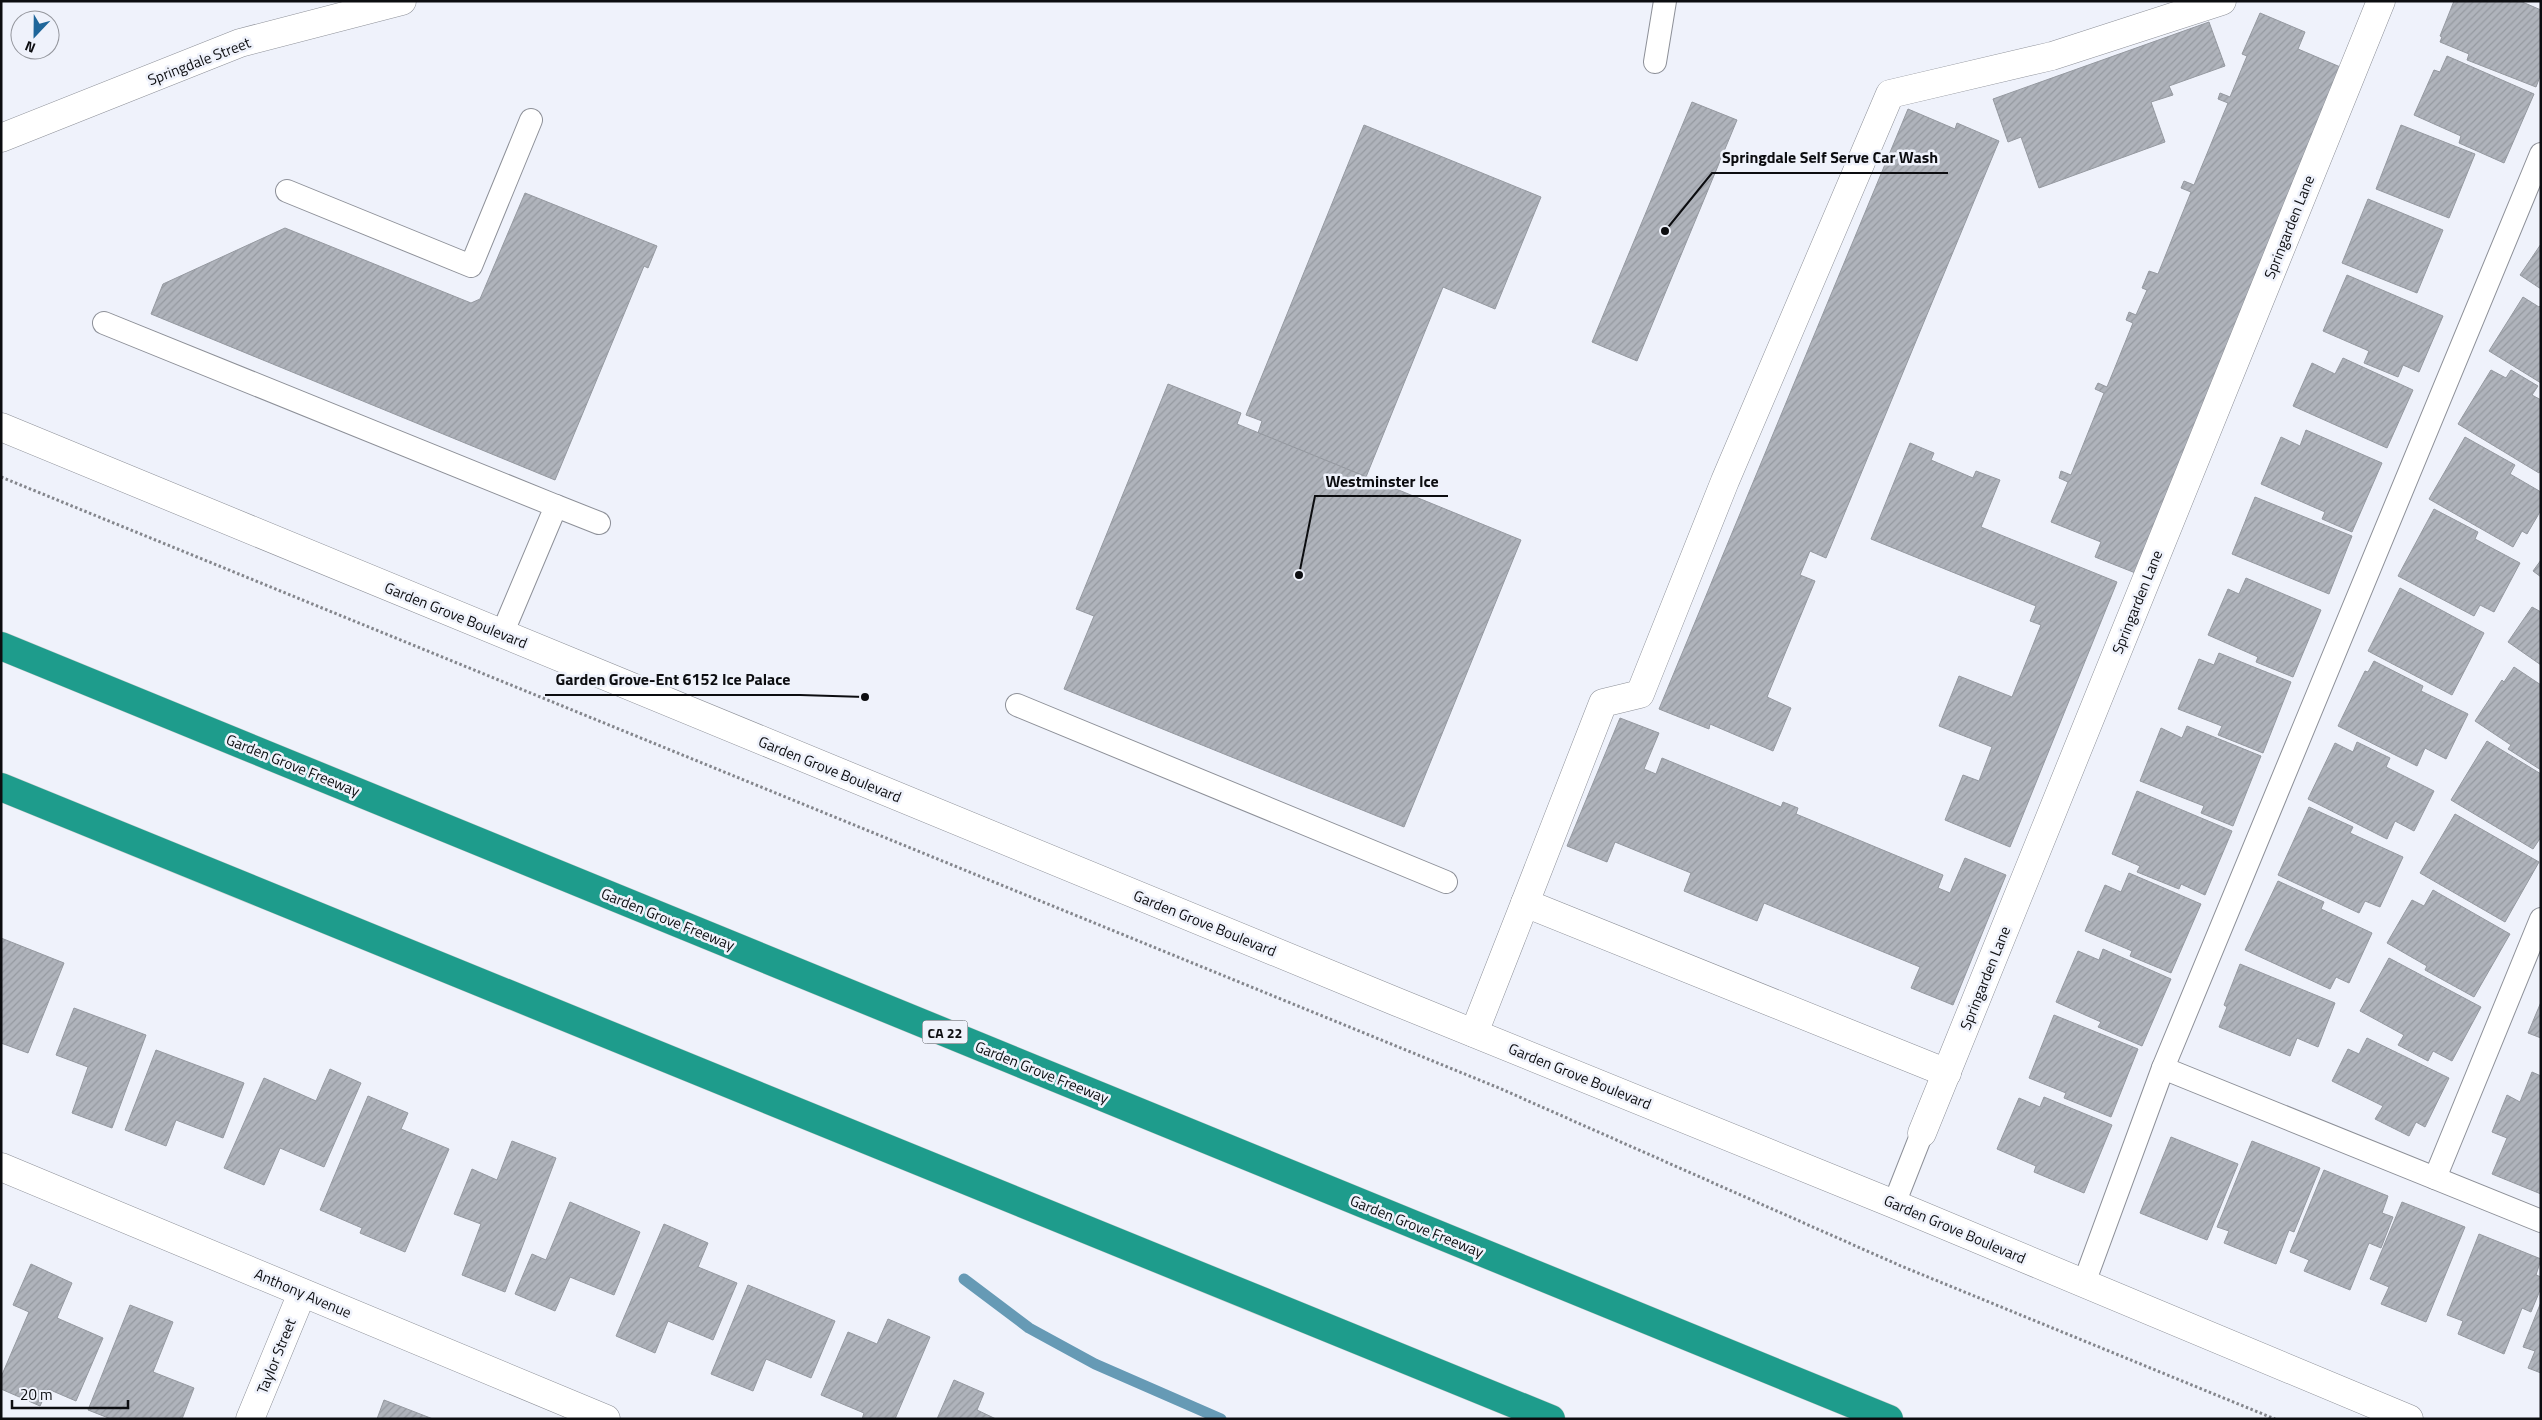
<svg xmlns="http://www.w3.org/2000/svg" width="2542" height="1420" font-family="'Titillium Web',sans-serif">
<defs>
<pattern id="building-hatch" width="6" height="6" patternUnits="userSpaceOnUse" patternTransform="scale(1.25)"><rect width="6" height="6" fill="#afb3bb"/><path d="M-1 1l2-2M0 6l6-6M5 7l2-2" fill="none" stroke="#9599a0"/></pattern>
</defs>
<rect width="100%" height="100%" fill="#eff2fb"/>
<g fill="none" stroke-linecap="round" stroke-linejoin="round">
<path stroke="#669ab5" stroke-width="11" d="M964 1279 1029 1328 1095 1364 1221 1419"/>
</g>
<g fill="url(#building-hatch)" stroke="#9599a0">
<path d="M2454 1H2520L2541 10V74L2536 87 2467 60 2469 54 2440 42 2442 37 2440 36Z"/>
<path d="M2260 13 2305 32 2298 49 2345 69 2138 574 2095 557 2101 542 2051 522 2068 482 2059 478 2061 471 2071 475 2104 393 2095 389 2098 383 2107 387 2133 323 2126 320 2129 312 2136 315 2147 290 2142 288 2149 271 2158 274 2191 192 2181 188 2184 181 2194 185 2228 103 2218 99 2220 93 2230 97 2247 56 2242 54Z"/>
<path d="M2209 22 2225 66 2169 86 2173 95 2151 102 2165 142 2039 188 2021 137 2008 142 1993 99Z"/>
<path d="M2447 56 2534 94 2504 163 2459 143 2461 136 2414 115 2434 70 2440 72Z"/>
<path d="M1692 102 1737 120 1637 361 1592 342Z"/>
<path d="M1908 109 1955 129 1957 123 1999 141 1826 558 1810 551 1800 575 1815 581 1767 697 1791 708 1773 751 1710 724 1709 729 1659 709Z"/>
<path d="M1364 125 1541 197 1495 309 1443 287 1366 477 1258 433 1262 421 1246 415Z"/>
<path d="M2401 125 2475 154 2449 218 2376 189Z"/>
<path d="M525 193 657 246 648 268 644 266 555 480 151 314 163 284 285 228 471 303 480 299Z"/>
<path d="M2368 199 2443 230 2417 293 2342 263Z"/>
<path d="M2541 244V289L2520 275Z"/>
<path d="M2347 275 2443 316 2419 372 2403 365 2398 377 2364 363 2369 351 2323 331Z"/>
<path d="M2523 297 2539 307 2541 305V383L2489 351Z"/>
<path d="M2343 358 2413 390 2387 448 2293 406 2312 363 2335 374Z"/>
<path d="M2491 370 2506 378 2511 370 2538 386 2532 395 2541 400V469L2539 473 2458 424Z"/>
<path d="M1168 384 1241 413 1237 424 1521 540 1404 827 1064 689 1094 616 1076 609Z"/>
<path d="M2306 430 2382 463 2352 532 2322 519 2325 512 2261 484 2281 437 2300 446Z"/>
<path d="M2465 437 2515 465 2510 474 2541 492V510L2527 534 2522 531 2513 547 2429 499Z"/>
<path d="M1910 443 1934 453 1931 460 1973 478 1976 471 2000 480 1981 527 2117 582 2010 847 1945 820 1963 775 1979 781 1992 747 1939 726 1959 676 2012 697 2041 625 2030 621 2036 606 1871 539Z"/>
<path d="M2255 497 2352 536 2329 594 2232 554Z"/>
<path d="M2434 509 2478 532 2475 539 2520 563 2494 612 2480 605 2474 616 2398 576Z"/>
<path d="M2541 560V577L2533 571Z"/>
<path d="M2246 578 2321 610 2293 677 2256 662 2258 657 2208 635 2228 589 2239 594Z"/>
<path d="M2400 588 2484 633 2452 695 2368 651Z"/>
<path d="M2532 607 2541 612V665L2508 642Z"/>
<path d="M2219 653 2291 682 2263 753 2218 735 2222 726 2178 709 2199 659 2214 665Z"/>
<path d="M2374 661 2423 686 2421 691 2468 714 2446 759 2425 748 2417 766 2338 726 2365 671 2368 672Z"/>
<path d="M2514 667 2541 685V770L2508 749 2511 745 2475 721 2502 680 2504 682Z"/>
<path d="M1620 718 1659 733 1644 769 1656 774 1662 758 1781 807 1783 802 1798 808 1796 814 1943 875 1938 888 1950 893 1965 858 2006 875 1953 1005 1911 988 1920 967 1764 903 1757 921 1684 891 1691 873 1615 842 1607 862 1567 846Z"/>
<path d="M2187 726 2261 756 2233 826 2201 813 2204 806 2140 781 2161 728 2182 738Z"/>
<path d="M2487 741 2541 774V837L2533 849 2451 800Z"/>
<path d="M2357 742 2390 758 2386 767 2434 791 2414 831 2395 821 2387 839 2308 799 2335 743 2353 752Z"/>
<path d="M2137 791 2232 831 2205 895 2181 884 2179 889 2137 872 2140 866 2112 854Z"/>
<path d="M2309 807 2353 827 2350 833 2403 857 2380 907 2365 901 2359 913 2278 875Z"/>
<path d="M2455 814 2539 862 2505 922 2420 873Z"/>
<path d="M2129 873 2201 904 2171 973 2130 956 2132 951 2085 931 2105 885 2121 892Z"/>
<path d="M2278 881 2324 902 2321 909 2372 933 2349 983 2336 977 2330 989 2245 950Z"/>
<path d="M2433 890 2510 934 2474 997 2425 970 2427 966 2387 943 2412 900 2424 906Z"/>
<path d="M1 938 64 963 28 1053 1 1043Z"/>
<path d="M2103 949 2171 979 2142 1046 2098 1027 2101 1022 2056 1002 2078 951 2099 960Z"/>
<path d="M2389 958 2481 1007 2452 1061 2433 1051 2428 1061 2398 1045 2404 1035 2360 1011Z"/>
<path d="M2240 964 2335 1003 2318 1047 2297 1038 2290 1056 2219 1027 2227 1007 2224 1005Z"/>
<path d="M2541 1002V1038L2528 1033Z"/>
<path d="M74 1008 146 1035 112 1128 72 1113 88 1067 56 1055Z"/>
<path d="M2054 1015 2138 1049 2111 1117 2064 1098 2066 1093 2029 1078Z"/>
<path d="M2367 1038 2449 1078 2425 1127 2416 1122 2409 1136 2375 1119 2383 1106 2332 1081 2348 1049 2359 1054Z"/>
<path d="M156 1050 244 1083 223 1138 176 1120 166 1146 125 1130Z"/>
<path d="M330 1069 361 1083 324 1167 280 1148 264 1185 224 1168 264 1078 316 1101Z"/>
<path d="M2532 1072 2541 1076V1194L2492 1174 2507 1138 2492 1132 2507 1095 2520 1102Z"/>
<path d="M368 1096 408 1113 401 1129 449 1149 405 1252 360 1233 362 1228 320 1210Z"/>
<path d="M2044 1097 2112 1125 2084 1193 2034 1172 2036 1166 1997 1149 2019 1098 2040 1107Z"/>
<path d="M2171 1137 2238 1164 2207 1240 2140 1213Z"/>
<path d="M512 1141 556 1158 505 1292 462 1275 481 1224 454 1214 472 1169 497 1180Z"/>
<path d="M2252 1141 2320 1168 2294 1232 2289 1230 2276 1264 2224 1243 2229 1231 2217 1227Z"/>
<path d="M2324 1170 2388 1196 2382 1213 2393 1217 2381 1248 2369 1243 2350 1290 2304 1271 2309 1260 2290 1252Z"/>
<path d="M570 1202 640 1232 614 1295 570 1277 555 1311 515 1294 532 1254 546 1260Z"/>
<path d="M2402 1202 2465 1227 2426 1322 2381 1304 2389 1287 2370 1279Z"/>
<path d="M664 1224 708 1243 698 1267 737 1283 713 1340 668 1321 655 1353 616 1336Z"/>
<path d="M2479 1234 2541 1259 2536 1275 2541 1277V1288L2531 1312 2522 1308 2504 1354 2458 1334 2463 1321 2447 1315Z"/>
<path d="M31 1264 72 1283 57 1318 103 1338 76 1401 48 1389 40 1406 1 1389V1377L29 1312 13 1305Z"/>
<path d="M748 1285 835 1321 811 1378 766 1359 753 1391 711 1374Z"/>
<path d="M2541 1302V1373L2528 1368 2535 1351 2523 1347Z"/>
<path d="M130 1305 173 1322 153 1372 194 1388 182 1419H111L88 1410Z"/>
<path d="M888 1319 930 1337 895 1419H862L864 1413 821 1395 848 1332 877 1344Z"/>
<path d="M954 1380 984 1393 977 1410 996 1419H937Z"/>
<path d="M384 1400 433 1419H377Z"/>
</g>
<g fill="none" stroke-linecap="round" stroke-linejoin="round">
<g stroke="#8d9098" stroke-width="24">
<g id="lane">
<path d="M1655 62 1665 1"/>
<path d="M2541 154 2163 1068 2541 1221"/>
<path d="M287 191 471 266 531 120"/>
<path d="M104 323 556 506 502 634"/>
<path d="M556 506 599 523"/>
<path d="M1017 705 1446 882"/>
<path d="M2435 1178 2541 919"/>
<path d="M1894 1204 1922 1133"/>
<path d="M2084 1283 2163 1068"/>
</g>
</g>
<g stroke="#8d9098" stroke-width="29">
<g id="street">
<path d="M1525 903 1603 703 1640 694 1725 481 1890 94 2052 56 2222 1"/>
<path d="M1474 1033 1525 903 1947 1073"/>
<path d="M1922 1133 2381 1"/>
<path d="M1 1167 606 1419"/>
<path d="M250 1419 302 1293"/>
</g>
</g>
<g stroke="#8d9098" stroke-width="29">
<g id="secondary">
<path d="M1 138 240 43 402 1"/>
<path d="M1 427 1397 1002 1894 1204 2409 1419"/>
</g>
</g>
<g stroke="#cecfcf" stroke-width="29">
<g id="highway">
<path d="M1 646 1889 1419"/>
<path d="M1 787 1551 1419"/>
</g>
</g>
<path stroke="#84868c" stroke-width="3" stroke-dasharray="2.5 2.5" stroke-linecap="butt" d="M1 477 1499 1088 1901 1266 2275 1419"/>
<use href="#lane" stroke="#fff" stroke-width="22"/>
<use href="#street" stroke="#fff" stroke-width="28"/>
<use href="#secondary" stroke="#fff" stroke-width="28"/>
<use href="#highway" stroke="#1e9c8c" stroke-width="28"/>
</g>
<g text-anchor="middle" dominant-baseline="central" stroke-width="5" stroke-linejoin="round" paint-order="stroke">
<rect fill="#eff2fb" stroke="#505256" stroke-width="1" x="922.5" y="1020.5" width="45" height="23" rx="4"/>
<g font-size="14" font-weight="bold" fill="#0c0d10">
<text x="945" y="1032">CA 22</text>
</g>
<g font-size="15" fill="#0c0d10" stroke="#eff2fb">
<text transform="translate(199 61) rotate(-21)">Springdale Street</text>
<text transform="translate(2289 227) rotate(-68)">Springarden Lane</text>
<text transform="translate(2137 602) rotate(-68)">Springarden Lane</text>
<text transform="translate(456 615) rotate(22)">Garden Grove Boulevard</text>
<text transform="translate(293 765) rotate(22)">Garden Grove Freeway</text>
<text transform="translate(830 769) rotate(22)">Garden Grove Boulevard</text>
<text transform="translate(668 919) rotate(22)">Garden Grove Freeway</text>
<text transform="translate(1205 923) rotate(22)">Garden Grove Boulevard</text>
<text transform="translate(1985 978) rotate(-68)">Springarden Lane</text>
<text transform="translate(1042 1072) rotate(22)">Garden Grove Freeway</text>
<text transform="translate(1580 1076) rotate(22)">Garden Grove Boulevard</text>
<text transform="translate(1417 1226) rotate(22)">Garden Grove Freeway</text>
<text transform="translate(1955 1229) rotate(23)">Garden Grove Boulevard</text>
<text transform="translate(303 1293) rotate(23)">Anthony Avenue</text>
<text transform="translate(276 1356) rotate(-68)">Taylor Street</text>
</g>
</g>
<path fill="none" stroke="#0c0d10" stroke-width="2" d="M1665 231L1712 173H1948M1299 575L1315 496H1448M865 697L800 695H545"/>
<g fill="#0c0d10" stroke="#eff2fb" stroke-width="2">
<circle cx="1665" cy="231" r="5"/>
<circle cx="1299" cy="575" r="5"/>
<circle cx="865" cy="697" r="5"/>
</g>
<g font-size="16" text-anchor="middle" font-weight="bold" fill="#0c0d10" stroke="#eff2fb" stroke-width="5" stroke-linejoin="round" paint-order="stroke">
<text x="1830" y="163">Springdale Self Serve Car Wash</text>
<text x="1382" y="487">Westminster Ice</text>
<text x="673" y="685">Garden Grove-Ent 6152 Ice Palace</text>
</g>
<rect width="2542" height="1420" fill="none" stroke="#0c0d10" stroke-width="5"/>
<g transform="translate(35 35) rotate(202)"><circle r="24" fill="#eff2fb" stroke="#94969d"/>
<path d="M0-4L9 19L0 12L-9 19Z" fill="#1f669a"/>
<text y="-8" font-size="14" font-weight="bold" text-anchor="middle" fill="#0c0d10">N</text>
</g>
<path d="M12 1400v8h116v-8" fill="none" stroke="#0c0d10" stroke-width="2.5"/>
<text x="20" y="1400" font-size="15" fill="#0c0d10" stroke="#eff2fb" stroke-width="4" paint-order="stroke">20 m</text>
</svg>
